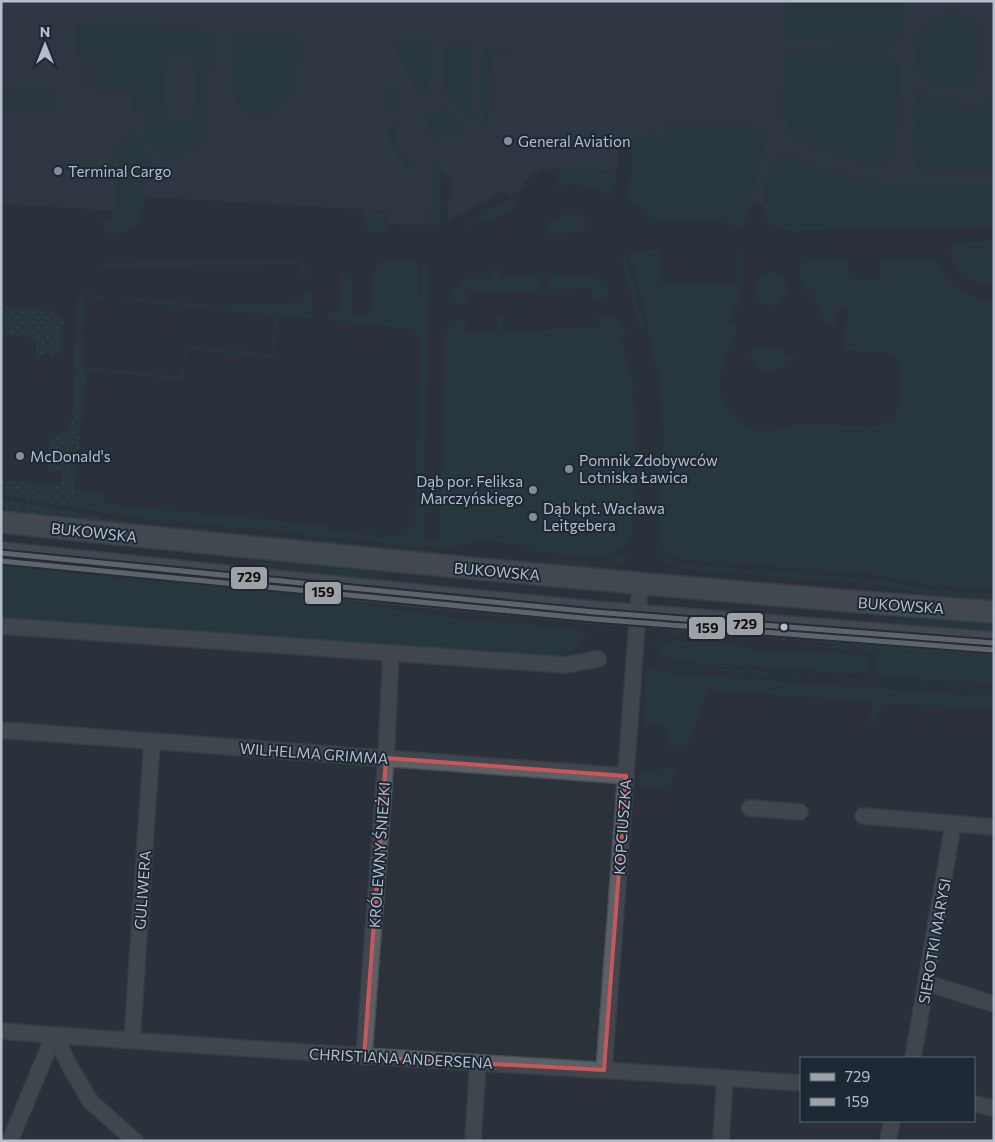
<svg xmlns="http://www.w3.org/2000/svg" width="995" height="1142" font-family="Commissioner,sans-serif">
<defs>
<pattern id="garden-dots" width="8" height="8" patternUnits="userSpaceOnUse" patternTransform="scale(1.25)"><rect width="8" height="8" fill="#273d40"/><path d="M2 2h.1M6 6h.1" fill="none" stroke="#44575a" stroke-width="1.8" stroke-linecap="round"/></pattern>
</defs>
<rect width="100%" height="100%" fill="#2a323a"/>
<path fill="#313c4a" d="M1 1H994V198L749 204 676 145 619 144 617 171 542 169 540 172 532 174V177L523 182 526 188 510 196 506 190 448 221V197H451L452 186 445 171 440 169 437 162 431 216 426 222 419 225 388 224V211L202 200 143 197 142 212 1 204Z"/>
<g fill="#273d40">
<path d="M787 1H904L902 37H895V44L785 39Z"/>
<path d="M950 14 965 16 979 25 977 78C972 81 967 84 963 86 947 90 926 83 918 67 915 58 917 41 920 32L935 18Z"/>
<path d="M76 23 217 32V55L209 68 206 141 164 162 146 134 147 116 163 104V119L194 120 198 57 166 56 164 101 147 112H132L133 94 96 93 97 57H90L89 93H86L87 57 75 56Z"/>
<path d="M236 34 298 36C297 45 298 80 295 86 293 92 274 111 269 114 263 116 247 116 243 111 227 97 232 52 236 34Z"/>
<path d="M394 41C405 42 427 38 431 51L429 86 427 93 419 96 392 43Z"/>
<path d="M452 44 465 45 470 48 472 53 470 97 476 127 472 125 462 110 446 92 443 85 444 52 447 47Z"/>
<path d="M490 47H507V55L492 54 488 128 486 125 480 97 481 53 484 49Z"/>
<path d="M799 50 894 55V62H901L896 148C890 161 882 164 868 164 835 154 798 151 781 118L785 51Z"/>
<path d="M399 87 398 111 386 109 384 106 385 95Z"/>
<path d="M920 90C934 98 945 100 961 99L950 113C968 111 979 108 994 97V173L932 174C924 172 917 169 914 160 909 147 915 108 916 93Z"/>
<path d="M1 91 54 92 53 109 1 105Z"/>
<path d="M441 109C453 109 458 123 463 132L460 138H457L454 132 448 129 442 132 439 138 431 137 430 132 431 131 424 117Z"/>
<path d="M397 123V131L393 134 405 157 414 161V168H403L386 135 388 129Z"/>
<path d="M667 124 758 127 767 138 744 225 739 230 721 221 650 222 649 214 626 196 630 181 631 144C640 132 653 135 666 135Z"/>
<path d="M130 134H135L156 166 145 171 141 223 122 233H102L103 219H114L119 138 130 139Z"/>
<path d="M782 153C809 165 852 179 882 183 918 188 957 184 994 183V226L789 231C782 229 775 227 770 223 756 210 767 177 770 161Z"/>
<path d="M434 162H438L440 169 445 171 439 175 442 182 440 221 438 226 419 225 426 222 431 216Z"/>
<path d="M558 168 617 171 616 185 608 197C592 184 576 182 557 186Z"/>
<path d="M512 199 516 207C497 216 481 226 460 226Z"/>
<path d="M362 209 388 211V231H361Z"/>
<path d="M571 214H578L586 219V228L583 232 546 234 545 224 563 215Z"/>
<path d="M994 241V284C984 285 975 281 967 277 956 270 942 250 958 242Z"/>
<path d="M740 247 743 249V287L740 288V307H734L727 323 738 327C732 343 721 365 720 382 719 407 738 429 763 431 776 432 787 425 800 425 826 424 852 426 877 426 884 424 893 421 896 414 902 403 902 369 896 358L886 352 844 350 847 307H838L837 326 824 325V316L809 291H805C800 281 798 271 804 261L809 259H849L847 279 880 281 882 260H931C939 264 941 270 946 277 958 292 975 302 994 300V590L932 585 872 574 681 559 664 551 657 539 663 449 661 391 657 369 650 344 648 324 629 251 660 249 661 284H740Z"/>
<path d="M625 254 644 327 640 328 623 264 622 259Z"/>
<path d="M287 258C297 259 306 264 309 274L305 277 301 276 299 264 100 268 101 263Z"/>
<path d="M417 260 419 295H423L421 260H423L428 271V312L424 540H440L444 343C447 329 453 323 466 318V332L497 331V317H503L504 331 599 328V314C615 314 622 321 626 335L620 337C625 355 630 372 633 390 639 439 634 488 631 537 626 546 615 554 604 558L531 551 527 545 476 540 475 543 447 549 130 517 73 507 75 490 100 492 104 494V504L328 526 327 531 399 537 415 524 420 336 413 329 328 320V313L341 314V277L342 274H349L351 277 352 315 373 314 372 276 379 262Z"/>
<path d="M495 269H498L499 278 539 277V290L468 292V305L461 304 451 297 461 279 491 278V272Z"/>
<path d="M766 273C780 272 790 280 786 294L780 296V302L778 305H766L757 299C756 288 755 278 766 273Z"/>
<path d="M588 276 601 279 611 287 604 297 593 301 592 288 548 290V277Z"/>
<path d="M307 290 311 293 312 319 278 316 273 358 188 349 186 360 183 359 185 346 271 354 275 315 85 297 82 336 75 338 78 294 211 305 304 303V293Z"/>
<path d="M755 347 783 348V354L796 355C785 366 767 381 755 364 751 359 750 355 751 349Z"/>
<path d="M632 550C627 563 617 570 603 570L607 565Z"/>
<path d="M655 551 671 561 681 564 872 579 932 590 994 594V601L949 597 866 584 681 569C667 565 663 563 655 551Z"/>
<path d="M540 558 586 562 592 569 577 567Z"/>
<path d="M255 562 384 572 383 577H353L254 568Z"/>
<path d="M1 565 352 602 429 615 587 631C584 644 577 652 563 652V658L1 618Z"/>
<path d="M896 620H955L994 623V632L896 624Z"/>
<path d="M679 630 706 633 737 640 672 636 652 646 651 645 663 634Z"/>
<path d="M676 641 734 645 756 650 789 652H821L869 656 868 674 676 661 658 655 657 653C660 646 669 643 676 641Z"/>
<path d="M844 644 994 654V684L874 675 875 652 821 647Z"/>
<path d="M658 662 676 665 994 689V691L676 668 662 664Z"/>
<path d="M647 664 659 671 676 674 994 697V710L883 702 875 722H869L871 701 708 690 687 746 666 745 668 726 644 725Z"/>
<path d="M660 767 676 768 669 790 640 786 638 777 640 770 660 772Z"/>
</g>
<g fill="url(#garden-dots)">
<path d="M1 306 56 312 63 321 61 352 50 358 47 352 36 358V345L29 337 1 334Z"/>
<path d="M82 336H84L82 367 181 377 182 373 184 372V380L87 370 73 507 1 495V481L61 485 62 471 48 470 50 439C58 437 64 434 69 427 77 412 73 358 75 338Z"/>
<path d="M1 499 129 522 439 552V555L33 514 1 508Z"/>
</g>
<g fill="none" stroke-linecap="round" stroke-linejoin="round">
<g stroke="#484e54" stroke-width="18">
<g id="street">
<path d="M1 626 565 665 598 659"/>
<path d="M1 730 626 776"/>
<path d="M750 808 800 812"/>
<path d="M863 816 994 827"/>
<path d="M927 983 994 1004"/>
<path d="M1 1031C268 1052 535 1065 801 1083"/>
<path d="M54 1035 73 1072 91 1102 135 1141"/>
<path d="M132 1040 152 741"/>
<path d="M364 1057 386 758 391 653"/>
<path d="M913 1058 953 824"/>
<path d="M604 1070 640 584"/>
<path d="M974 1104 994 1108"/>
<path d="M10 1141 54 1035"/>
<path d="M473 1141 478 1063"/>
<path d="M721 1141 725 1078"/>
<path d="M888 1141 892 1121"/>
</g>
</g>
<g stroke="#484e54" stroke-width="24">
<g id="secondary">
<path d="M1 522C332 556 662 588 994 612"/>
<path d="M1 553 364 590 594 612 994 643"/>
</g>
</g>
<use href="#street" stroke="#5b6067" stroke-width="15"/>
<use href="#secondary" stroke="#5f646c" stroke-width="21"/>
<g stroke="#1d2835" stroke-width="9">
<path id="bus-1" d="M1 553 594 612 994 643"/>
</g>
<g stroke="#1d2835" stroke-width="9">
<path id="bus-2" d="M1 561 593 619 993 650"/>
</g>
<use href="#bus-1" stroke="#9ea2a5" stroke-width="5"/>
<use href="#bus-2" stroke="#9ea2a5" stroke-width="5"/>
</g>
<path d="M0 0H995V1142H0ZM386 758 626 776 604 1070 364 1057Z" fill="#2a323a" fill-opacity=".55" fill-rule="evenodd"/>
<path fill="none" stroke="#cc5559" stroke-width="4" stroke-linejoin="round" d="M386 758 626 776 604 1070 364 1057Z"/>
<g fill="#848d98" stroke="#1d2835" stroke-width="2">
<circle cx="508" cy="141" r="5"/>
<circle cx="58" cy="171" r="5"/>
<circle cx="20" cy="456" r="5"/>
<circle cx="569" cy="469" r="5"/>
<circle cx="533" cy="490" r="5"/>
<circle cx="533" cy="517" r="5"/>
</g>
<circle fill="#b5beca" stroke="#1d2835" stroke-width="2" cx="784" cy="627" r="4.5"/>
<g text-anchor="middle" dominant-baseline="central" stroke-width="4" stroke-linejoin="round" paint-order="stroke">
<g font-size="15" fill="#b5beca" stroke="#1d2835" text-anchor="start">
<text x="518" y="141">General Aviation</text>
<text x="68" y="171">Terminal Cargo</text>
<text x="30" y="456">McDonald's</text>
<text x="579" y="460">Pomnik Zdobywców<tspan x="579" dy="17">Lotniska Ławica</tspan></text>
<text x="523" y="481" text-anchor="end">Dąb por. Feliksa<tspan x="523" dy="17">Marczyńskiego</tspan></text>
<text x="543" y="508">Dąb kpt. Wacława<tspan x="543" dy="17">Leitgebera</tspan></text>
</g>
<g font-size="15" fill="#b5beca" stroke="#1d2835">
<text transform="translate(94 532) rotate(6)">BUKOWSKA</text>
<text transform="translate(497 571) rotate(5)">BUKOWSKA</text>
<text transform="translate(901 605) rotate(4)">BUKOWSKA</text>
<text transform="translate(314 753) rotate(4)">WILHELMA GRIMMA</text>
<text transform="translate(622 827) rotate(-86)">KOPCIUSZKA</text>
<text transform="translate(379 855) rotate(-86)">KRÓLEWNY ŚNIEŻKI</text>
<text transform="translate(142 890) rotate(-86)">GULIWERA</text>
<text transform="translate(934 941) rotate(-80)">SIEROTKI MARYSI</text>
<text transform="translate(401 1058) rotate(3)">CHRISTIANA ANDERSENA</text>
</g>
</g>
<g stroke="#1d2835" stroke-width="2">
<rect x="230" y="566" width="38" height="24" rx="5" fill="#9ea2a5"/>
<rect x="304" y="581" width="38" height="24" rx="5" fill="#9ea2a5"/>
<rect x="726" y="612" width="38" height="24" rx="5" fill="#9ea2a5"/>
<rect x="688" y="616" width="38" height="24" rx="5" fill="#9ea2a5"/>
</g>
<g font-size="14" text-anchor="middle" font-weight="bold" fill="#111">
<text x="249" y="582">729</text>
<text x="323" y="597">159</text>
<text x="745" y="629">729</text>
<text x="707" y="633">159</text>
</g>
<rect width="995" height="1142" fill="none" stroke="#b5beca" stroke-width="5"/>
<rect x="800" y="1057" width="175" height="65" fill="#1d2835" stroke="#5a6471"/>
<rect x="810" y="1073" width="25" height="8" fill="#9ea2a5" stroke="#5a6471"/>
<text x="845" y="1082" font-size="15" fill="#b5beca">729</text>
<rect x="810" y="1098" width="25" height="8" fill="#9ea2a5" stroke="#5a6471"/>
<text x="845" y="1107" font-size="15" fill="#b5beca">159</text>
<g transform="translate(45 45)" stroke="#1d2835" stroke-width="4" paint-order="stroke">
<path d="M0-4L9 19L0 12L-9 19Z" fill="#b5beca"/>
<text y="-8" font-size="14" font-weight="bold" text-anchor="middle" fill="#b5beca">N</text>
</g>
</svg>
